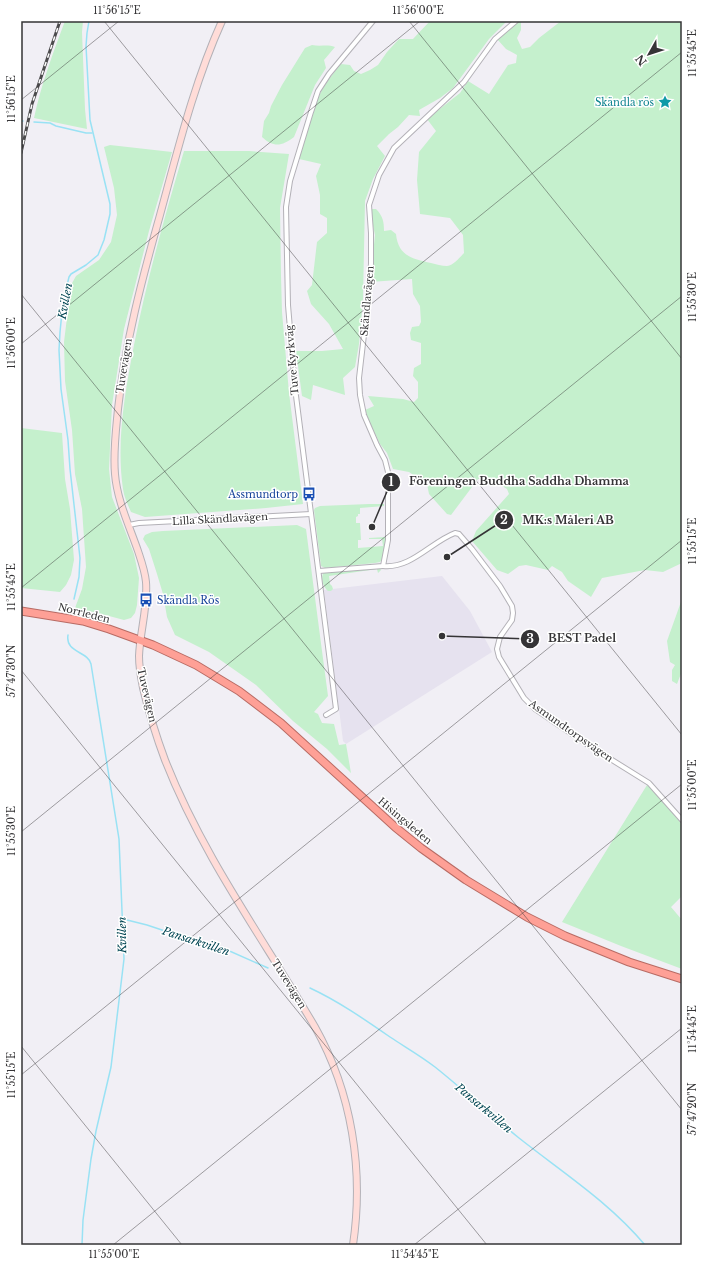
<svg xmlns="http://www.w3.org/2000/svg" width="703" height="1266" font-family="'Libre Baskerville',serif">
<rect width="100%" height="100%" fill="#f1eff5"/>
<path fill="#e6e2ef" d="M442 576 470 611 492 652 346 744 343 741 324 590Z"/>
<g fill="#c5f0cd">
<path d="M65 21H83L82 32 85 109 87 129 34 118C41 85 53 53 65 21Z"/>
<path d="M430 21H507L489 39 453 88 440 98 419 110 420 116 409 115 398 127 389 134 377 146 385 156 373 179 365 201 363 299 359 344 355 367 343 378 345 395 313 385 311 400 302 396 296 351H322L343 349 329 324 311 304 307 291 312 285 317 242 327 233V218L320 214V195L316 176 321 164 299 159C305 136 310 111 322 90 327 81 334 72 341 64L350 65 354 71 361 74 370 70 378 65 387 52 399 39H413Z"/>
<path d="M518 21H521V30L517 38 522 49 530 47 539 38 561 21H682V563L663 572 645 570 602 578 591 597 568 581 562 572 552 566 548 570 526 565 519 566 508 574 497 570 472 541 476 531 509 494 507 489 491 479H478L451 515 447 514 429 494 427 484 409 472 393 469 387 453 380 444 370 423 365 410 374 406 368 396 403 399 414 402 418 398V382L413 376 414 368 421 364V343L411 340 410 333 412 327 419 326 421 322 420 306 413 294 412 279 370 282 375 235 372 221 371 209H376C383 216 384 222 384 231L391 230 396 234C398 256 413 259 431 263 436 264 442 266 447 266 454 265 459 258 464 253L463 235 450 218 420 214 417 180 419 152 436 131 427 119 460 93 468 81 489 94 508 65 516 63 517 55 506 49 497 39Z"/>
<path d="M312 45C321 47 327 44 335 47L324 60 326 68 315 85 294 137C282 146 274 148 262 137L264 121 269 113 271 106 282 85 305 48Z"/>
<path d="M110 145 172 152 149 231 124 329 112 405 109 469 112 497 134 554 139 578 137 605 135 613 131 618 124 620 98 613 75 608 82 589 86 567 82 509 75 474 72 430 65 381 64 342 71 285 76 276 99 260 111 242 117 215 114 188 104 147Z"/>
<path d="M184 151H249L289 154 280 208 281 276 282 312 289 393 303 504 266 508 145 517 131 512C128 505 124 497 123 489 116 442 125 392 134 345 147 279 165 215 184 151Z"/>
<path d="M21 428 62 433 65 479 70 509 74 560 71 575 66 585 60 592 21 588Z"/>
<path d="M369 504H384V506L360 508V514H358V516L356 517V523H360L361 540H358V548L383 546 382 539H369V538L385 537 386 539 383 558 380 562 375 563 325 568 321 566 314 510 315 508 320 506Z"/>
<path d="M297 525 306 529 322 651 328 696 314 712 318 714 322 723 334 724 339 745 346 744 351 773 327 749 293 721 256 685 209 652 175 635 167 617 163 594 157 574 149 549 143 539 145 535 152 532 163 531Z"/>
<path d="M379 567 381 570 378 573 377 569 329 576 330 584 332 586 333 589 331 591H328C323 587 320 577 324 572Z"/>
<path d="M682 599V671L677 684 672 681V670L675 665 670 662 667 641Z"/>
<path d="M647 785 655 793 682 824V896L671 907 682 920V969L621 946 562 922Z"/>
</g>
<g fill="none" stroke-linecap="round" stroke-linejoin="round">
<g stroke="#99e2f4" stroke-width="1.5">
<path d="M21 121H23"/>
<path d="M34 122 50 123 56 126 86 133H92"/>
<path d="M74 599 79 577 80 558 70 469 68 440 61 389 59 350 60 332 63 302 69 277 71 274 86 265 98 255 104 240 110 214V204L90 120 86 46 87 33 89 21"/>
<path d="M68 635C65 653 88 651 91 664L119 839 124 959 111 1067 96 1131 91 1159 83 1220 82 1245"/>
<path d="M123 919 147 925 177 935 225 949 268 968"/>
<path d="M310 988C338 1001 364 1019 390 1037 405 1047 421 1056 435 1067 464 1090 490 1115 519 1138 562 1172 609 1202 645 1245"/>
</g>
<g stroke="#b3b1b7" stroke-width="6">
<g id="minor">
<path d="M129 525 139 523 311 514"/>
<path d="M383 566C411 569 431 542 455 533L459 534 472 549 500 586 512 606 513 613 512 620 500 637 497 649 499 657 524 698 535 709 588 745 649 783 682 820"/>
<path d="M319 571 383 566 388 540V472L385 460 377 445 364 415 360 395 359 378 367 309 371 264V233L369 205 379 175 394 148 464 82 495 39 516 21"/>
<path d="M326 715 336 709 295 388 288 305 286 207 290 181 311 112 318 91 329 74 373 21"/>
</g>
</g>
<g stroke="#b3b1b7" stroke-width="8">
<path id="secondary" d="M222 21C194 83 178 149 160 215 142 279 125 343 118 409 116 430 113 452 115 474 117 500 129 525 138 551 141 560 145 571 146 582 148 607 140 631 139 656 139 667 141 678 143 688 149 713 156 736 165 760 203 857 263 938 315 1027 352 1093 364 1170 353 1245"/>
</g>
<g stroke="#b86b64" stroke-width="9">
<path id="trunk" d="M21 611 83 621 109 629 153 645 196 665 239 691 281 723 395 827 421 848 466 880 527 917 565 936 629 962 682 979"/>
</g>
<use href="#minor" stroke="#fff" stroke-width="4"/>
<use href="#secondary" stroke="#ffdcd8" stroke-width="6"/>
<use href="#trunk" stroke="#fea096" stroke-width="7"/>
<g stroke="#4c4b4d" stroke-width="3">
<path id="rail" d="M21 153 32 104 60 21"/>
</g>
<use href="#rail" stroke="#fff" stroke-width="1.5" stroke-dasharray="4.5" stroke-linecap="butt"/>
</g>
<path fill="none" stroke="#353436" stroke-width="1" stroke-opacity="0.45" d="M104 21 682 735M409 21 682 359M21 100 119 21M21 294 682 1110M21 344 420 21M21 588 682 52M21 670 487 1245M21 832 682 296M21 1046 182 1245M21 1075 682 540M113 1245 682 784M414 1245 682 1028"/>
<defs>
<g id="sight-bare" transform="scale(1.08)"><path d="M0-6L1.8-2.2L6-1.7L2.9 1.2L3.7 5.4L0 3.3L-3.7 5.4L-2.9 1.2L-6-1.7L-1.8-2.2Z" fill="#0f9aa8" stroke="#fff" stroke-width="2.5" paint-order="stroke"/></g>
<g id="bus-bare" transform="scale(1.08)"><path d="M-5-6H5V4H4V6H2V4H-2V6H-4V4H-5ZM-3.5-4V0h7V-4ZM-3.5 1.2v1.5H-2V1.2ZM2 1.2v1.5H3.5V1.2Z" fill="#1a4fb4" stroke="#fff" stroke-width="2.5" paint-order="stroke"/></g>
</defs>
<g fill-rule="evenodd">
<use href="#sight-bare" x="665" y="102"/>
<use href="#bus-bare" x="309" y="494"/>
<use href="#bus-bare" x="146" y="600"/>
</g>
<g text-anchor="middle" dominant-baseline="central" stroke-width="3" stroke-linejoin="round" paint-order="stroke">
<g font-size="10" fill="#0d838f" stroke="#fff" text-anchor="end">
<text x="654" y="102">Skändla rös</text>
</g>
<g font-size="10" fill="#353436" stroke="#fff">
<text transform="translate(367 301) rotate(-85)">Skändlavägen</text>
<text transform="translate(292 360) rotate(-95)">Tuve Kyrkväg</text>
<text transform="translate(124 366) rotate(-81)">Tuvevägen</text>
<text transform="translate(220 519) rotate(-3)">Lilla Skändlavägen</text>
<text transform="translate(84 613) rotate(14)">Norrleden</text>
<text transform="translate(147 695) rotate(77)">Tuvevägen</text>
<text transform="translate(571 731) rotate(35)">Asmundtorpsvägen</text>
<text transform="translate(405 821) rotate(40)">Hisingsleden</text>
<text transform="translate(289 984) rotate(58)">Tuvevägen</text>
</g>
<g font-size="10" fill="#164399" stroke="#fff" text-anchor="end">
<text x="298" y="494">Assmundtorp</text>
<text x="157" y="600" text-anchor="start">Skändla Rös</text>
</g>
<g font-size="11" font-style="italic" fill="#014552" stroke="#fff">
<text transform="translate(65 301) rotate(-79)">Kvillen</text>
<text transform="translate(122 935) rotate(-91)">Kvillen</text>
<text transform="translate(196 941) rotate(18)">Pansarkvillen</text>
<text transform="translate(484 1108) rotate(40)">Pansarkvillen</text>
</g>
</g>
<path fill="none" stroke="#353436" stroke-width="1.5" d="M372 527L391 482M447 557L504 520M442 636L530 639"/>
<g fill="#353436" stroke="#fff" stroke-width="1.5">
<circle cx="372" cy="527" r="4"/>
<circle cx="447" cy="557" r="4"/>
<circle cx="442" cy="636" r="4"/>
<circle cx="391" cy="482" r="10"/>
<circle cx="504" cy="520" r="10"/>
<circle cx="530" cy="639" r="10"/>
</g>
<g font-size="12" text-anchor="middle" font-weight="bold" fill="#fff">
<text x="391" y="486">1</text>
<text x="504" y="524">2</text>
<text x="530" y="643">3</text>
</g>
<g font-size="11" text-anchor="middle" font-weight="bold" fill="#353436" stroke="#fff" stroke-width="3" stroke-linejoin="round" paint-order="stroke">
<text x="519" y="485">Föreningen Buddha Saddha Dhamma</text>
<text x="568" y="524">MK:s Måleri AB</text>
<text x="582" y="642">BEST Padel</text>
</g>
<rect width="703" height="1266" fill="none" stroke="#ffffff" stroke-width="44"/>
<g transform="translate(649 54) rotate(231)" stroke="#ffffff" stroke-width="3" paint-order="stroke">
<path d="M0-3L7 15L0 10L-7 15Z" fill="#353436"/>
<text y="-6" font-size="11" font-weight="bold" text-anchor="middle" fill="#353436">N</text>
</g>
<rect x="22" y="22" width="659" height="1222" fill="none" stroke="#353436" stroke-width="1.5"/>
<g font-size="10" text-anchor="middle" fill="#353436">
<text x="117" y="14">11°56'15"E</text>
<text x="418" y="14">11°56'00"E</text>
<text transform="translate(692 53) rotate(-90)" y="4">11°55'45"E</text>
<text transform="translate(11 99) rotate(-90)" y="4">11°56'15"E</text>
<text transform="translate(692 297) rotate(-90)" y="4">11°55'30"E</text>
<text transform="translate(11 343) rotate(-90)" y="4">11°56'00"E</text>
<text transform="translate(692 541) rotate(-90)" y="4">11°55'15"E</text>
<text transform="translate(11 587) rotate(-90)" y="4">11°55'45"E</text>
<text transform="translate(11 671) rotate(-90)" y="4">57°47'30"N</text>
<text transform="translate(692 785) rotate(-90)" y="4">11°55'00"E</text>
<text transform="translate(11 831) rotate(-90)" y="4">11°55'30"E</text>
<text transform="translate(692 1029) rotate(-90)" y="4">11°54'45"E</text>
<text transform="translate(11 1075) rotate(-90)" y="4">11°55'15"E</text>
<text transform="translate(692 1109) rotate(-90)" y="4">57°47'20"N</text>
<text x="114" y="1258">11°55'00"E</text>
<text x="415" y="1258">11°54'45"E</text>
</g>
</svg>
